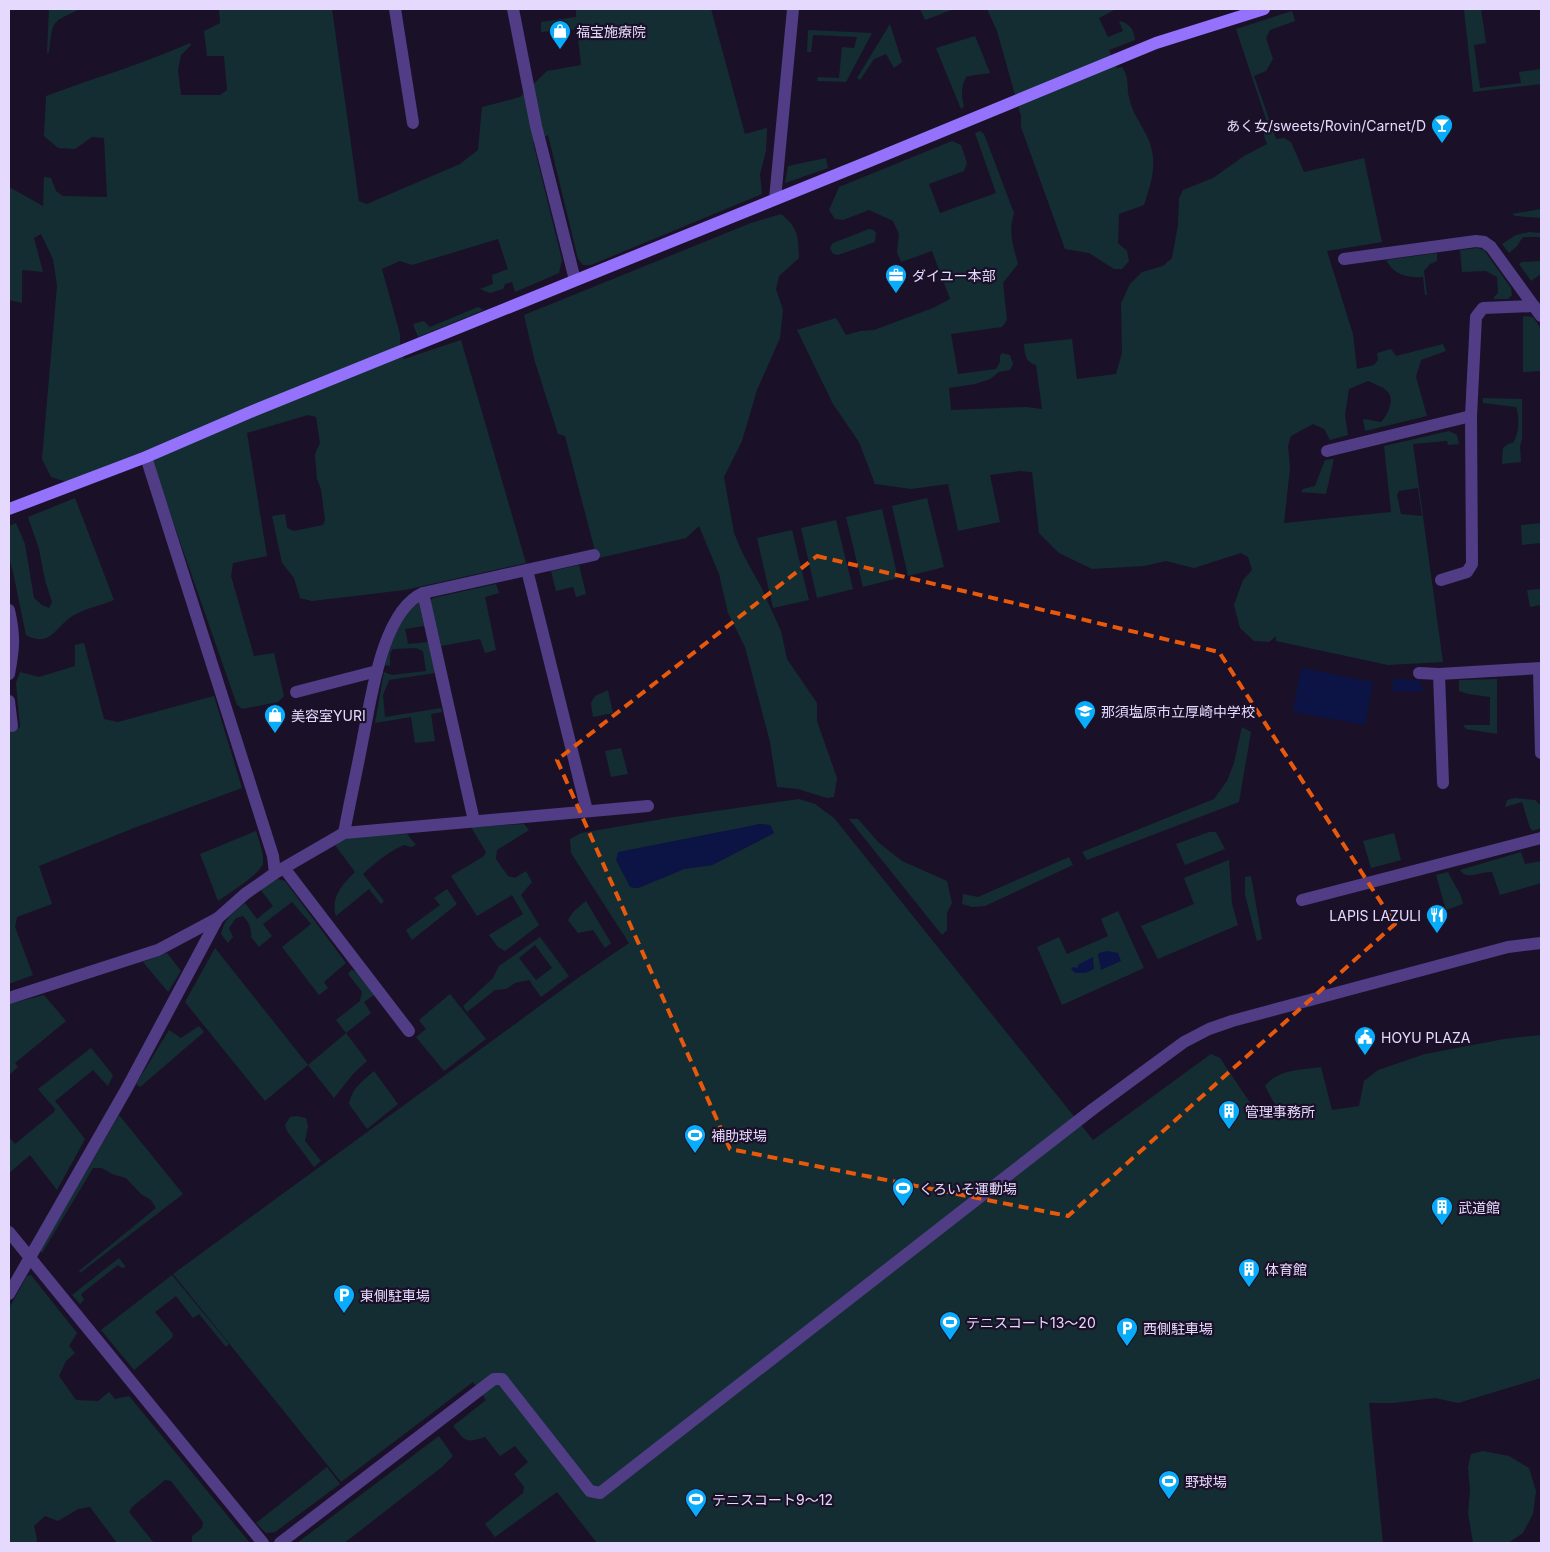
<svg xmlns="http://www.w3.org/2000/svg" width="1550" height="1552" font-family="Inter,'Noto Sans JP',sans-serif">
<rect width="100%" height="100%" fill="#1a1128"/>
<g fill="#142d32" fill-rule="evenodd">
<path d="M49 9H80C51 23 53 19 49 52L47 53Z"/>
<path d="M219 9H332L359 201 367 204 460 164 478 150 482 107 520 97 547 71 581 65 577 29 541 32V22L576 17V9H711L745 134 767 128 766 151 760 174 762 194 591 265H583L578 259 548 135 533 142 562 260 559 273 515 292 512 282 505 284 503 289 490 293 480 289 493 284 492 275 508 269 498 239 412 265 400 261 382 269 400 334V343L404 359 461 340 526 563 405 590 312 601 300 598 294 578 282 563 272 516 285 514 287 528 294 531 323 525 325 520 321 489 317 479 315 454 320 443 316 417 308 415 247 433 267 556 233 563 231 576 254 656 274 653 284 696 278 702 242 709 237 705 149 453 70 483 51 477 42 459 57 286 53 259 41 234 34 238 43 272 22 270V303L9 300V187L43 206 44 177 51 178 56 191 63 196 107 197 104 138 92 137 75 149 58 148 44 136 46 96C94 78 143 64 190 43L191 45 181 55 178 70 181 95H220L227 90 224 56H207L204 31 220 23Z"/>
<path d="M920 9H954L925 20Z"/>
<path d="M987 9H1116L1099 18 1108 37 1123 31 1119 21C1130 23 1134 30 1135 40L1109 50 1117 68 1122 67C1130 79 1126 84 1129 97 1132 116 1147 130 1151 147 1157 168 1150 186 1144 205L1119 214 1118 243 1127 251 1129 261 1122 269H1114L1089 253 1065 249 1021 127V116L997 31Z"/>
<path d="M1473 9H1481L1486 43 1474 45 1480 88 1521 83 1519 72 1541 69V84L1473 92 1464 10Z"/>
<path d="M1292 11 1295 21 1270 30 1266 38 1273 59 1266 71 1254 76 1276 139 1284 138 1291 142 1304 172 1364 158 1382 242 1327 251 1353 334 1357 369 1374 365 1378 360 1377 353 1391 349 1396 356 1443 344 1446 351 1421 360 1416 377 1427 416 1365 431 1363 419 1381 422C1388 415 1396 398 1386 390 1381 386 1374 384 1368 381L1349 389 1345 415 1348 435 1330 440 1324 429 1313 424 1291 436 1288 446 1290 468 1284 523 1391 512 1384 446 1449 431 1457 435 1459 444 1448 445 1447 441 1413 444 1443 662 1388 665 1276 641V636L1269 642 1254 641 1240 628 1234 605 1243 580 1252 570 1248 557 1241 553 1194 568 1166 561 1144 566 1092 569 1059 553 1039 533 1032 472 1019 471 990 475 1000 522 958 531 948 484 911 489 875 484 859 442 833 404 797 330 836 318 846 335 860 331 874 330 933 308 950 299 932 251 901 262 897 252 899 234 893 221 869 210 843 220 835 219 829 210 839 187 952 141 961 145 967 163 964 171 929 184 940 213 996 193 975 133 980 131 984 134 1014 213C1008 233 1013 245 1018 264L1003 283 1007 320 1002 327 951 334 958 374 996 369 1000 362V356L1002 353 1010 355 1013 364 1010 370 999 372 990 379 975 384 949 388 951 410 1026 407 1042 409 1036 365C1025 362 1025 354 1024 344L1072 339 1077 379 1116 374 1122 353 1121 303 1130 284 1142 272 1163 266 1172 258 1178 225 1179 198 1183 190 1213 178 1244 156 1267 144 1264 136V129L1268 125 1236 29ZM1418 488 1422 516 1401 514 1397 495 1399 491Z"/>
<path d="M890 24 902 62 894 68 886 54 874 59 860 80 857 78Z"/>
<path d="M808 30 872 33 846 82 817 81 818 77 839 78 842 47 854 48 857 37 813 35 811 52H807Z"/>
<path d="M975 36 990 73C981 75 974 74 966 77 961 87 961 96 964 106L961 109 936 48Z"/>
<path d="M826 158 828 168 785 183 788 166Z"/>
<path d="M1541 209V218L1515 216 1512 214Z"/>
<path d="M781 214C799 228 798 237 799 258L779 276 776 289 783 310 780 338 757 390 742 441 724 477 734 533 743 554 761 587 781 631 787 659 817 703V721L837 778 834 797 827 798 798 789 777 787 770 742 745 647 728 613 719 574 699 526 686 538 599 558 595 551 565 436 558 434 535 362 524 315 751 223Z"/>
<path d="M869 229 873 230 876 233 875 242 838 255 833 254 830 248 833 243Z"/>
<path d="M1529 232 1541 233V237H1523L1517 246 1509 253 1502 244 1516 235Z"/>
<path d="M1477 248 1484 250 1511 288 1512 295 1508 299H1494V297L1498 293 1497 277 1486 271 1462 272 1460 250Z"/>
<path d="M1437 253V261L1430 264 1424 271 1427 295H1425L1423 277C1407 278 1394 275 1386 260Z"/>
<path d="M1541 261V274L1531 281 1519 264 1522 262Z"/>
<path d="M478 307 484 310 418 337 413 324 424 321 430 327Z"/>
<path d="M1523 316 1533 317 1541 329V371L1523 372Z"/>
<path d="M1483 398 1522 399V438L1520 447 1521 462 1502 464 1503 448 1508 444 1513 443C1519 435 1520 416 1516 407L1483 403Z"/>
<path d="M1334 459 1326 494 1301 492 1303 489 1315 486 1325 460Z"/>
<path d="M75 498 114 600C102 605 87 608 76 614 56 624 52 649 26 635L13 572 9 558V526L16 523 25 544 34 598 42 605 49 608 52 602 45 580 39 549 28 517Z"/>
<path d="M927 498 944 567 908 576 892 506Z"/>
<path d="M882 509 898 578 863 587 846 517Z"/>
<path d="M836 520 853 589 817 598 801 528Z"/>
<path d="M1541 523V543L1522 545 1521 525Z"/>
<path d="M792 530 809 600 773 608 757 538Z"/>
<path d="M579 565 586 594 576 597 573 587 556 591 551 571Z"/>
<path d="M496 584 499 593 485 597 496 650 485 653 480 639 441 646 430 601 433 598Z"/>
<path d="M1541 589V605L1530 607 1527 590Z"/>
<path d="M419 603 424 626 405 629 408 644 428 642 435 673 389 680 383 695 385 717 441 708 442 712 431 714 435 741 415 743 411 717 375 723 384 672 392 675 426 671 423 651 416 648 393 649 390 653V666L385 665C391 645 400 614 419 603Z"/>
<path d="M84 643 104 719 118 722 214 696 242 788 134 828 39 866 52 904 17 917 15 927 33 975 9 984V733L20 727 16 683 20 672 39 677 75 666V645Z"/>
<path d="M1497 679V734L1466 729 1463 725H1490V697L1468 694 1459 691V680Z"/>
<path d="M608 690 613 713 593 717 591 703 595 696Z"/>
<path d="M1242 727 1251 732 1239 802 1087 860 1082 852 1214 799 1227 781 1234 763Z"/>
<path d="M621 748 628 774 611 777 605 751Z"/>
<path d="M1515 798 1535 800 1540 805 1541 828 1533 831 1530 828 1522 802 1505 807 1507 800Z"/>
<path d="M799 799 815 804 834 818 1093 1140 1211 1054 1220 1058 1261 1119 1285 1115 1273 1101 1265 1086C1278 1069 1301 1070 1321 1067L1332 1110 1359 1106 1364 1081 1378 1070 1425 1054 1504 1039 1541 1035V1378L1458 1403 1435 1398 1393 1403H1369L1383 1543H597L557 1492 495 1537 485 1524 523 1493 524 1487 514 1474 528 1462 515 1446 500 1456 485 1437C465 1443 466 1442 453 1426L486 1400 473 1382 341 1482 173 1274 578 978 629 943 571 853 570 839 581 833 668 818ZM760 824 770 825 774 833 712 865 684 869 638 888 630 887 727 832Z"/>
<path d="M849 819H858L879 843 902 861 947 881 952 903 947 913V930L942 935Z"/>
<path d="M524 824 529 830 497 850 496 859 508 876 515 878 526 871 532 882 521 895 539 925 505 951 498 947 489 935 523 914 512 895 477 916 451 876 484 856 486 852 471 827Z"/>
<path d="M256 831C259 841 264 853 263 863 261 874 228 894 218 901L200 854Z"/>
<path d="M1209 832H1216L1225 849 1185 865 1176 844Z"/>
<path d="M1394 833 1401 860 1371 868 1363 841Z"/>
<path d="M407 834 416 845 411 847 404 845C388 852 376 862 363 874L384 901 381 904 369 889 336 916C330 897 343 884 355 872L335 845 346 837Z"/>
<path d="M1521 852 1525 864 1541 861V883L1500 895 1492 872C1480 871 1467 881 1460 870Z"/>
<path d="M1069 857 1073 865 985 906 972 907 962 904 963 894 978 897Z"/>
<path d="M1229 860 1232 904 1238 925 1158 959 1141 926 1194 904 1184 878Z"/>
<path d="M1448 872C1453 884 1461 891 1463 904L1446 910 1436 875Z"/>
<path d="M1251 876 1262 939 1257 941 1245 895V877Z"/>
<path d="M278 879 285 881 346 963 324 982 328 988 319 995 282 947 311 924 292 902 263 924 272 936 259 947 251 937C252 928 249 923 243 916L236 918 229 928 233 937 228 943 221 934C224 919 234 912 245 903L257 919 273 906 260 889 268 883Z"/>
<path d="M447 889 457 904 412 940 406 930 440 905 434 898Z"/>
<path d="M586 901 611 943 605 948 593 930 578 933 568 920 573 912Z"/>
<path d="M1118 911 1144 968 1062 1005 1037 947 1059 937 1067 954 1108 936 1101 919Z"/>
<path d="M540 937 569 976 541 997 529 980 515 983 506 989 495 990 467 1012 463 1006 493 978 499 966ZM535 945 552 968 536 980 519 958Z"/>
<path d="M215 948 308 1065 346 1033 336 1020 360 1001 362 992 348 974 351 970 355 971 374 995 364 1002 371 1013 346 1033 367 1061 353 1074 334 1098 308 1065 265 1101 185 1002Z"/>
<path d="M167 953 181 971 168 992 143 962Z"/>
<path d="M450 994 486 1039 444 1071 416 1037 426 1029 419 1020Z"/>
<path d="M44 995 66 1021 15 1063 18 1067 9 1075V1004Z"/>
<path d="M199 1026 204 1032 140 1087 136 1084 169 1030 181 1038Z"/>
<path d="M91 1048 113 1075 108 1086 93 1070 55 1101 85 1139 57 1190 30 1155 9 1173V1137L15 1144 54 1112 55 1109 38 1089Z"/>
<path d="M374 1071 398 1104 367 1129 349 1104C351 1089 363 1081 374 1071Z"/>
<path d="M119 1115 183 1194 80 1273 79 1271 156 1208 151 1200 141 1194 126 1178 112 1174 102 1168H93L42 1253 40 1251Z"/>
<path d="M296 1116 306 1118 308 1126 305 1141 321 1161 314 1167 287 1131 285 1125 290 1117Z"/>
<path d="M119 1258 126 1267 122 1268 118 1265 81 1294 84 1300 80 1304 72 1295Z"/>
<path d="M31 1275 77 1333 69 1346 75 1353 66 1361 59 1376 76 1400 98 1401 109 1392 115 1399 129 1396 250 1543H192V1536L202 1528 203 1522 171 1481 165 1480 132 1507 129 1512 154 1543H117L90 1507 78 1509 58 1521 45 1516 34 1526 37 1539 36 1543H9V1308L27 1276Z"/>
<path d="M172 1275 229 1344 226 1347 199 1314 193 1318 176 1296 155 1312 173 1334 172 1338 134 1370 101 1330Z"/>
<path d="M439 1436 453 1456 442 1467 352 1537 344 1543H297Z"/>
<path d="M1483 1451 1509 1456 1529 1468 1536 1491 1533 1514 1523 1533 1508 1543H1473L1468 1513 1470 1490 1468 1467 1471 1454Z"/>
<path d="M327 1467 340 1484 275 1532 266 1533 256 1523Z"/>
</g>
<g fill="#0c1446">
<path d="M1301 668 1373 682 1365 725 1293 712Z"/>
<path d="M1393 679 1416 680 1421 683 1423 692H1393Z"/>
<path d="M760 824 770 825 774 833 712 865 684 869 638 888 630 887 616 860 618 852Z"/>
<path d="M1107 951 1118 953 1121 961 1101 970 1098 955 1099 953Z"/>
<path d="M1093 957 1094 969 1086 973H1075L1071 969 1073 967 1077 968 1079 964Z"/>
</g>
<g fill="none" stroke-linecap="round" stroke-linejoin="round">
<g stroke="#503d86" stroke-width="12">
<path d="M395 9 413 123"/>
<path d="M513 9 536 126 575 280"/>
<path d="M775 199 793 9"/>
<path d="M1344 259 1476 241 1484 242 1491 247 1541 316"/>
<path d="M1327 451 1471 416"/>
<path d="M146 457 273 856 275 873"/>
<path d="M527 570 587 811"/>
<path d="M1441 580 1467 572 1472 564 1471 416 1476 317 1483 308 1534 306"/>
<path d="M423 593 474 821"/>
<path d="M9 610C15 636 14 648 9 674"/>
<path d="M1539 669 1541 753"/>
<path d="M1419 673 1439 674 1541 668"/>
<path d="M1439 674 1443 783"/>
<path d="M296 692 377 671"/>
<path d="M9 701 12 726"/>
<path d="M344 833C350 801 357 770 363 738 371 699 382 611 423 593L594 555"/>
<path d="M284 868 409 1031"/>
<path d="M1302 900 1541 838"/>
<path d="M9 998 158 950 218 918"/>
<path d="M9 1232 263 1543"/>
<path d="M9 1294 127 1088 218 918 245 894 275 873 344 833 648 806"/>
<path d="M280 1543 494 1379H502L590 1491 600 1493 1093 1109 1184 1042 1209 1029 1232 1021 1508 947 1541 943"/>
</g>
<path stroke="#9472fc" stroke-width="12" d="M9 509 146 457 248 413 870 161 1156 43 1264 9"/>
</g>
<path fill="none" stroke="#e8590c" stroke-width="4" stroke-dasharray="10 6" stroke-linejoin="round" d="M817 556 1219 652 1395 924 1068 1216 730 1149 557 760Z"/>
<defs>
<g id="shop-pin" transform="scale(1.125)"><path d="M0 17L-7.5 6A9.5 9.5 0 1 1 7.5 6Z" fill="#09acfa" stroke="#1a1128"/><path d="M-5-2.5h2.3a2.7 3.5 0 0 1 5.4 0H5L5.5 6h-11ZM-1.5-2.5h3a1.5 2.3 0 0 0-3 0Z" fill="#fff"/></g>
<g id="bar-pin" transform="scale(1.125)"><path d="M0 17L-7.5 6A9.5 9.5 0 1 1 7.5 6Z" fill="#09acfa" stroke="#1a1128"/><path d="M-6-5H6L.8 .8V4.5H3.5V6h-7V4.5H-.8V.8Z" fill="#fff"/></g>
<g id="office-pin" transform="scale(1.125)"><path d="M0 17L-7.5 6A9.5 9.5 0 1 1 7.5 6Z" fill="#09acfa" stroke="#1a1128"/><path d="M-6-3h4V-5.5h4V-3h4V5H-6ZM-1-4.5V-3h2v-1.5ZM-6 0V1H6V0Z" fill="#fff"/></g>
<g id="school-pin" transform="scale(1.125)"><path d="M0 17L-7.5 6A9.5 9.5 0 1 1 7.5 6Z" fill="#09acfa" stroke="#1a1128"/><path d="M0-5L7-2L0 1L-7-2ZM-4 1L0 2.5L4 1V4Q0 6-4 4Z" fill="#fff"/></g>
<g id="restaurant-pin" transform="scale(1.125)"><path d="M0 17L-7.5 6A9.5 9.5 0 1 1 7.5 6Z" fill="#09acfa" stroke="#1a1128"/><path d="M-5-6h1v4h1v-4h1v4h1v-4h1v5L-1.5 .5V6h-2V.5L-5-1ZM5-6V6H3V1.5H1.5Q1.5-4 5-6Z" fill="#fff"/></g>
<g id="civic-pin" transform="scale(1.125)"><path d="M0 17L-7.5 6A9.5 9.5 0 1 1 7.5 6Z" fill="#09acfa" stroke="#1a1128"/><path d="M-.6-6.5H3V-4.5H.6V-3L4-1V1h2V6H-6V1h2V-1L-.6-3ZM-1.2 2.5V6h2.4V2.5Z" fill="#fff"/></g>
<g id="building-pin" transform="scale(1.125)"><path d="M0 17L-7.5 6A9.5 9.5 0 1 1 7.5 6Z" fill="#09acfa" stroke="#1a1128"/><path d="M-4-6H4V6H1V3H-1V6H-4ZM-2.5-4.3h1.7v1.8h-1.7ZM.8-4.3h1.7v1.8H.8ZM-2.5-1h1.7V.8h-1.7ZM.8-1h1.7V.8H.8Z" fill="#fff"/></g>
<g id="stadium-pin" transform="scale(1.125)"><path d="M0 17L-7.5 6A9.5 9.5 0 1 1 7.5 6Z" fill="#09acfa" stroke="#1a1128"/><path d="M0-5a6.5 5 0 1 0 0 10a6.5 5 0 1 0 0-10ZM-3.5-1.8h7v3.6h-7Z" fill="#fff"/></g>
<g id="parking-pin" transform="scale(1.125)"><path d="M0 17L-7.5 6A9.5 9.5 0 1 1 7.5 6Z" fill="#09acfa" stroke="#1a1128"/><path d="M-3.5-5.5H1a3.5 3.5 0 0 1 0 7H-1V5.5H-3.5ZM-1-3.4V-.6H.8a1.4 1.4 0 0 0 0-2.8Z" fill="#fff"/></g>
</defs>
<g fill-rule="evenodd">
<use href="#shop-pin" x="560" y="31"/>
<use href="#bar-pin" x="1442" y="125"/>
<use href="#office-pin" x="896" y="275"/>
<use href="#school-pin" x="1085" y="711"/>
<use href="#shop-pin" x="275" y="715"/>
<use href="#restaurant-pin" x="1437" y="915"/>
<use href="#civic-pin" x="1365" y="1037"/>
<use href="#building-pin" x="1229" y="1111"/>
<use href="#stadium-pin" x="695" y="1135"/>
<use href="#stadium-pin" x="903" y="1188"/>
<use href="#building-pin" x="1442" y="1207"/>
<use href="#building-pin" x="1249" y="1269"/>
<use href="#parking-pin" x="344" y="1295"/>
<use href="#stadium-pin" x="950" y="1322"/>
<use href="#parking-pin" x="1127" y="1328"/>
<use href="#stadium-pin" x="1169" y="1481"/>
<use href="#stadium-pin" x="696" y="1499"/>
</g>
<g text-anchor="middle" dominant-baseline="central" stroke-width="4.5" stroke-linejoin="round" paint-order="stroke">
<g font-size="14" fill="#e5d9fe" stroke="#1a1128" text-anchor="start">
<text x="576" y="31">福宝施療院</text>
<text x="1426" y="125" text-anchor="end">あく女/sweets/Rovin/Carnet/D</text>
<text x="912" y="275">ダイユー本部</text>
<text x="1101" y="711">那須塩原市立厚崎中学校</text>
<text x="291" y="715">美容室YURI</text>
<text x="1421" y="915" text-anchor="end">LAPIS LAZULI</text>
<text x="1381" y="1037">HOYU PLAZA</text>
<text x="1245" y="1111">管理事務所</text>
<text x="711" y="1135">補助球場</text>
<text x="919" y="1188">くろいそ運動場</text>
<text x="1458" y="1207">武道館</text>
<text x="1265" y="1269">体育館</text>
<text x="360" y="1295">東側駐車場</text>
<text x="966" y="1322">テニスコート13～20</text>
<text x="1143" y="1328">西側駐車場</text>
<text x="1185" y="1481">野球場</text>
<text x="712" y="1499">テニスコート9～12</text>
</g>
</g>
<rect width="1550" height="1552" fill="none" stroke="#e5d9fe" stroke-width="20"/>
</svg>
